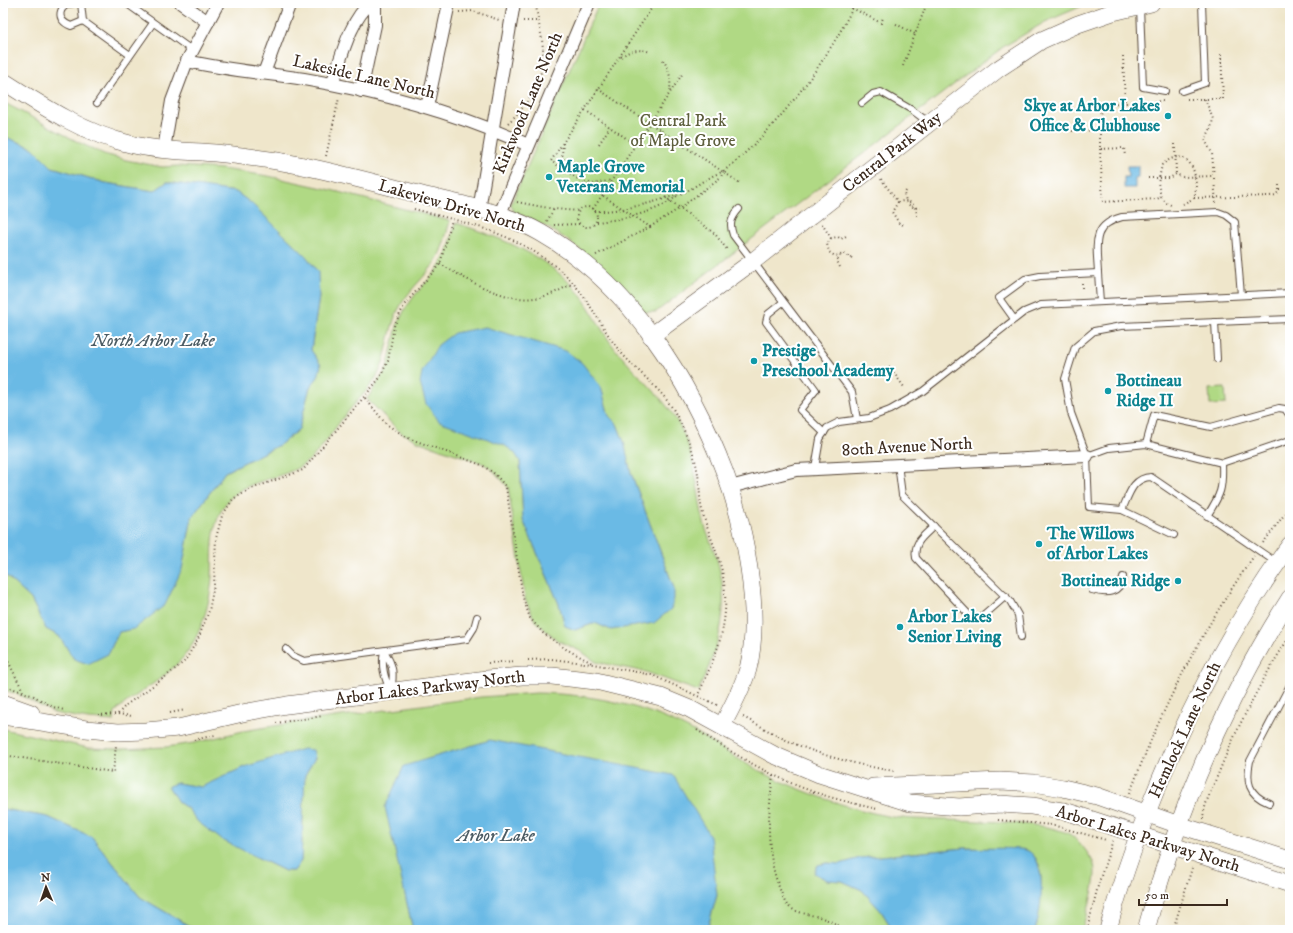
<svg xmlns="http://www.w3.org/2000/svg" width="1293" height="933" font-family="'IM FELL DW Pica',serif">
<rect width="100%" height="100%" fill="#fff"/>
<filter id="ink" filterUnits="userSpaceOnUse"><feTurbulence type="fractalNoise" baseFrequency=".025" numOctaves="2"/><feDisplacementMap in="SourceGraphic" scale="8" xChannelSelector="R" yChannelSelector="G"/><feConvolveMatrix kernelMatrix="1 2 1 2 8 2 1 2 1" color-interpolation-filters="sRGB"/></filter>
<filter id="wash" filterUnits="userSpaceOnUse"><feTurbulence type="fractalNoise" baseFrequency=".012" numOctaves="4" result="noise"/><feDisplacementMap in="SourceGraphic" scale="16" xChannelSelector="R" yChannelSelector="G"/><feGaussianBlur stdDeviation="0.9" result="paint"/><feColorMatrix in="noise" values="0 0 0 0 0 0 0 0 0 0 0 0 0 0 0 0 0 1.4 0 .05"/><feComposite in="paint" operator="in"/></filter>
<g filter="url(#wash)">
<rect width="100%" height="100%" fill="#efe6cb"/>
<g fill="#b0d984" stroke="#768251" fill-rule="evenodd">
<path d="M599 3H1089L1045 22 1003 47 656 312H643C615 282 588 251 552 230 540 223 527 218 514 212L511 204Z"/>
<path d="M3 102 80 143 104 154 126 160 162 167 178 166 222 169 268 176 323 188 450 221C446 234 443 250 435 262 426 276 411 288 402 303 389 323 389 347 381 368 374 385 358 399 347 413 333 429 324 448 308 461 283 482 242 477 224 506 210 527 213 553 212 576 210 607 199 642 177 664 160 681 138 693 119 708L115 713 114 721 88 719 54 713 18 694 3 690V573L31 599 46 629 59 636 74 659 108 654 119 632 134 629 182 569 192 517 225 472 281 444 299 429 310 387 318 377 321 365 311 350 319 297 251 203 236 192 167 182 154 191 106 183 52 167 33 148 3 136Z"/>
<path d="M456 223C501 238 546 255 578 292 594 312 604 338 622 357 641 379 662 396 677 421 694 450 696 482 702 514 705 531 713 546 718 563 731 611 718 648 698 691L646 672 596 662 582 652 557 640 535 621 525 599 508 487 491 468 482 463 420 442 400 432 367 399 387 368 397 326 405 309 415 295 437 270 447 253ZM601 387 609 417 617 424 624 442 631 473 674 588 611 630 595 623 575 630 565 626 559 604 523 520 520 461 514 451 505 445Z"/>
<path d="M1225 388 1226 404 1210 405 1209 389Z"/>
<path d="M537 693C581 694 626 701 667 719 697 731 724 751 752 767 791 788 850 810 893 817 931 823 1051 816 1075 838 1081 844 1089 854 1093 862 1100 876 1086 914 1082 930H1035L1037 923 1041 880 1040 867 1035 857 1027 850 965 848 860 858 840 864 827 863 818 865 814 873 827 880 842 881 862 890 881 911 893 930H707L717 895 404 766 386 807 413 930H196L140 897 92 837 48 817 3 809V729L89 748 121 749 166 747 194 743 243 731 298 722 481 697ZM315 758 305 775 301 861 294 871H285L248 853 198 822 187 808 178 802 169 787 178 783 201 788 244 767 267 761Z"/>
</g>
<g fill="#6bbae5" stroke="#537282">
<path d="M3 136 33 148 52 167 106 183 154 191 167 182 236 192 251 203 306 256 318 272 319 297 311 350 321 365 318 377 310 387 299 429 281 444 225 472 192 517 182 569 165 605 134 629 119 632 108 654 88 664 74 659 59 636 46 629 31 599 3 573Z"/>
<path d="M1127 166H1138V177L1135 178V188H1124V177H1128Z"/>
<path d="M485 327 566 351 582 363 601 387 609 416 617 424 624 442 631 473 674 588V599L671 609 654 623 611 630 595 623 575 630 565 626 559 604 523 520 520 461 514 452 504 445 439 421 426 404 420 383 422 372 438 345 454 333Z"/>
<path d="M490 740 673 775 710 836 717 895 707 930H413L385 807 404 766Z"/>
<path d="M303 749 313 750 315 758 305 775 301 861 294 871H285L222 840 198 822 187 808 178 802 168 786 177 783 201 787 244 767Z"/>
<path d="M3 809 48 817 92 837 140 897 196 930H3Z"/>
<path d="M965 848C979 849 1015 847 1026 850 1049 858 1041 913 1035 930H893L881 911 862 890 842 881 827 880 814 873 818 865 827 863 840 864 860 858Z"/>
</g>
</g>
<g filter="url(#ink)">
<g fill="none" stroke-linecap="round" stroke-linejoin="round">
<g stroke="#564638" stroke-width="8">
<g id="lane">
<path d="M74 3C58 5 55 20 71 26L83 21"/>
<path d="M81 3 83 21 130 55"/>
<path d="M126 3 193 51"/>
<path d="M1140 6 1143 87 1165 91"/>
<path d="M1182 91 1205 83 1202 3"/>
<path d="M97 103 153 23"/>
<path d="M862 103 873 94 881 92 912 110 928 122"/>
<path d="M739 209C731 218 729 224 733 235L852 392 857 419"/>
<path d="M1098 273C1097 247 1090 225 1122 217L1218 212 1226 215 1235 222 1241 295"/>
<path d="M783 302 768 314 766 322 816 390 800 410 824 433"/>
<path d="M1014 319 999 298 1025 279 1040 276 1098 273 1100 302"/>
<path d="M1215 322 1217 359"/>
<path d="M1146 444 1154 415 1211 427 1279 408 1285 409 1290 416"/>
<path d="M1087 456 1109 448 1146 444 1222 463 1290 440"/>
<path d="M898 464 902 495 1010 601 1018 615 1021 637"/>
<path d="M815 468 820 439 827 428 839 422 869 418 890 410 923 391 1024 312 1041 305 1290 293"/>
<path d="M1122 510C1129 495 1132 478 1151 477L1277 563"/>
<path d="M1207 516C1221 494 1223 489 1222 463"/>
<path d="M934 526C924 536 913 542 916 558L971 617H982L1006 596"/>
<path d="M1174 535 1122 510 1089 507 1087 456 1071 413 1065 379 1075 347 1094 331 1121 326 1290 319"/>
<path d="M1092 590C1106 594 1120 594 1123 577"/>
<path d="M286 649 293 656 304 661 467 639 474 628 477 617"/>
<path d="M384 651C394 666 394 674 391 692 384 677 381 666 384 651Z"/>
<path d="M1269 803C1248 795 1246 781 1250 761L1290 685"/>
</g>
</g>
<g stroke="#564638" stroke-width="14">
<g id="street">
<path d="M181 3 208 22"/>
<path d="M187 61C225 70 265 73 304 79 381 92 457 113 528 145"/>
<path d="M264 73 290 3"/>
<path d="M332 84C341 59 350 19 371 3"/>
<path d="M361 91 375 25V3"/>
<path d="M427 107 449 3"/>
<path d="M164 149 172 101 187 61 218 3"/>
<path d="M479 210 514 3"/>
<path d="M499 216 589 3"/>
<path d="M730 487 796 470 1087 456"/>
</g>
</g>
<g stroke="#564638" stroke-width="18">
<g id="secondary">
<path d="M3 81C42 106 85 134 130 144 158 151 187 151 215 153 236 155 257 158 277 161 326 169 374 183 422 195 460 204 507 213 541 233 629 283 690 380 725 473 745 526 762 613 748 669 742 689 732 707 722 726"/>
<path d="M651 336 752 262 998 69 1042 40 1078 24 1113 12 1151 3"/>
<path d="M3 703 31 713"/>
<path d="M3 716 86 729 118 732 146 731 178 728 247 712 287 705 487 679 522 676H552L596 681 661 697 690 709 774 755 819 774 910 803 959 807 1001 804 1032 806 1068 812 1290 884"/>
<path d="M873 787 1000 781 1034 783 1063 788 1097 796 1179 825 1290 860"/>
<path d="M1108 930C1120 883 1136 840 1154 795 1190 706 1234 622 1290 545"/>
<path d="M1146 930C1177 813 1225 700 1290 598"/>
</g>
</g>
<g stroke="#564638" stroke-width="2" stroke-dasharray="1 3" stroke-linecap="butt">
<path d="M852 8 881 23 883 18"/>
<path d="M459 12 473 11 499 20"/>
<path d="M523 21H538"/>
<path d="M896 24 915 34"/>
<path d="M1123 56 1125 103 1164 101"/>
<path d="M621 57C631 49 639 49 651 52"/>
<path d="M663 60C670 70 671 79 670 91"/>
<path d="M903 66 927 3"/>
<path d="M598 89 740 183"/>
<path d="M1187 99H1223L1221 51"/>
<path d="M1205 99 1213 119 1211 128 1205 140 1212 153 1216 204"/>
<path d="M1125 103C1108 103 1099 104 1099 124L1126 122"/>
<path d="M585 110 636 145"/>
<path d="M508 123C529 104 545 79 543 49 542 34 537 19 536 3"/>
<path d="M1100 130V149L1124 148 1125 156"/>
<path d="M1072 131 1100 130 1099 124"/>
<path d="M563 143 562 154 567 170"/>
<path d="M599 144 610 127"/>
<path d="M1175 144 1176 174"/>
<path d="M1100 149 1103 202 1157 199 1161 197 1158 183 1162 165C1188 142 1201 175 1194 198L1183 204"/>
<path d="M326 156 339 98"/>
<path d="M1148 178H1170L1176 174 1183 177 1214 176"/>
<path d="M881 179 898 202C909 199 916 203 917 216"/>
<path d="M585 182 594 184 612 180"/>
<path d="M906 191 904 194 907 204 915 208 920 207"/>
<path d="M665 197 715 234 728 251"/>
<path d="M1161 197 1166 203 1171 205"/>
<path d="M1194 198 1270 196 1276 195 1279 191V185"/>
<path d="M517 202 554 209 579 211"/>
<path d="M898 202 892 212 899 223 903 225"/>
<circle cx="587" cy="217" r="10"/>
<path d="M414 209C458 221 504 230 542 257 553 264 566 274 574 284 590 303 601 325 615 345 632 368 658 385 673 409 683 427 693 448 697 469 700 482 699 497 702 510 707 531 717 550 722 571 732 620 718 651 698 695"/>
<path d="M593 209 683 73"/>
<path d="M595 211C620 212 656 202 679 194 690 191 700 182 711 177 715 174 721 173 725 170 775 131 828 61 855 3"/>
<path d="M547 221 554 209"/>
<path d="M597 222C623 219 658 213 678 195"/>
<path d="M822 224 831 238 838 237 841 239 846 236"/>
<path d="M554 225 579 224"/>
<path d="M650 227 680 208 721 177 723 172"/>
<path d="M831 238 827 244 829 252 835 256 845 254 852 258"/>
<path d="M596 255 650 227 551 161 655 3"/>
<path d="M440 264C466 279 503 302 534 298 548 297 561 290 573 283"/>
<path d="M840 267 837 261 840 256"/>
<path d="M1082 283V290"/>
<path d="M889 366 904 387"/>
<path d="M365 398 386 424 408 438 482 465 495 474 506 487 523 598 530 618 543 633 566 649 592 663"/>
<path d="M1263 543 1290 507"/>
<path d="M3 651 23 691"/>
<path d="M528 660 551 659 593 664 652 675 717 705"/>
<path d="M488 663 515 661"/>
<path d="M3 685 34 696 53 707 64 710"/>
<path d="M170 713 185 710"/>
<path d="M118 714 126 705 165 677 185 661 198 639 209 611 214 585 216 538 222 516 233 499 251 489 303 470 379 379 388 361 394 326 405 304 440 264 452 220"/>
<path d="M98 715 118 714 132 716"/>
<path d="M743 717C757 724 770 732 784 739 818 755 857 765 894 771"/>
<path d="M276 723 323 716"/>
<path d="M697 730C731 752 765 773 803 788 826 797 852 803 877 809"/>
<path d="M194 740 215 735"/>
<path d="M3 755 113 772 116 746"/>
<path d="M773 775C768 814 765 854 781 892 783 896 784 902 787 905 794 913 809 914 819 917 829 920 837 924 846 930"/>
<path d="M1130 793C1161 709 1202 629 1254 556"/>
<path d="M1203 819C1204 803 1213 787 1219 772 1238 725 1262 679 1290 636"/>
<path d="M998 820 1052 825 1106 840"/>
<path d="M1087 930 1099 882 1113 840"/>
<path d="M1173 930 1192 868"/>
</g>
<use href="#lane" stroke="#fff" stroke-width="6"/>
<use href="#street" stroke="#fff" stroke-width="12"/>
<use href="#secondary" stroke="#fff" stroke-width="17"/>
</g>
</g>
<g fill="#0f9aa8" stroke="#fff" stroke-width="1.5">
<circle cx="1168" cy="116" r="4"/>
<circle cx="549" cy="177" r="4"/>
<circle cx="754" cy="361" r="4"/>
<circle cx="1108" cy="391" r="4"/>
<circle cx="1039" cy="544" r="4"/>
<circle cx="1178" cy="581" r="4"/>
<circle cx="900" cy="627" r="4"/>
</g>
<g text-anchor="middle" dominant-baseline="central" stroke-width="4" stroke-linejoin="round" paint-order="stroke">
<g font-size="17" fill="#3b2a1e" stroke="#fff">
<text transform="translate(364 77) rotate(13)">Lakeside Lane North</text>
<text transform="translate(528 103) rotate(-67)">Kirkwood Lane North</text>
<text transform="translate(892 152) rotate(-38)">Central Park Way</text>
<text transform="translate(452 206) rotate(16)">Lakeview Drive North</text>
<text transform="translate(907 447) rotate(-3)">80th Avenue North</text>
<text transform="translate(430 688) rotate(-7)">Arbor Lakes Parkway North</text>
<text transform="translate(1185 730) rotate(-65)">Hemlock Lane North</text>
<text transform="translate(1148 839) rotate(17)">Arbor Lakes Parkway North</text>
</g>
<g font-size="17" font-weight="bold" fill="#0d838f" stroke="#fff" text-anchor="start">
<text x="1160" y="106" text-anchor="end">Skye at Arbor Lakes<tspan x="1160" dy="20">Office &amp; Clubhouse</tspan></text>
<text x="557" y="167">Maple Grove<tspan x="557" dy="20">Veterans Memorial</tspan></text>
<text x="762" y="351">Prestige<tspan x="762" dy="20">Preschool Academy</tspan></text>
<text x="1116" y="381">Bottineau<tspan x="1116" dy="20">Ridge II</tspan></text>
<text x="1047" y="534">The Willows<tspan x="1047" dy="20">of Arbor Lakes</tspan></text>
<text x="1170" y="581" text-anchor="end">Bottineau Ridge</text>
<text x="908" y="617">Arbor Lakes<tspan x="908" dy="20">Senior Living</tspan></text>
</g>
<g font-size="17" fill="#5e5f3d" stroke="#fff">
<text x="683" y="121">Central Park<tspan x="683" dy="20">of Maple Grove</tspan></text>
</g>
<g font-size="18" font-style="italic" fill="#4c5c64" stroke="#fff">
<text x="153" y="341">North Arbor Lake</text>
<text x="496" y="836">Arbor Lake</text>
</g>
</g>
<rect width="1293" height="933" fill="none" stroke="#fff" stroke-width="16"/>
<g transform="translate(46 887) rotate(358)" stroke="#ffffff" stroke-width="3" paint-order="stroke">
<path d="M0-3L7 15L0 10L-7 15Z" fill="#3b2a1e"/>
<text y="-6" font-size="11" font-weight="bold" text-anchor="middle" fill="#3b2a1e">N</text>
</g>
<path d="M1139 899v6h88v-6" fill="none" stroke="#3b2a1e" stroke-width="2"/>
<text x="1145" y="899" font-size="12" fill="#3b2a1e" stroke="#ffffff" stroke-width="3" paint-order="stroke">50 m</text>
</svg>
